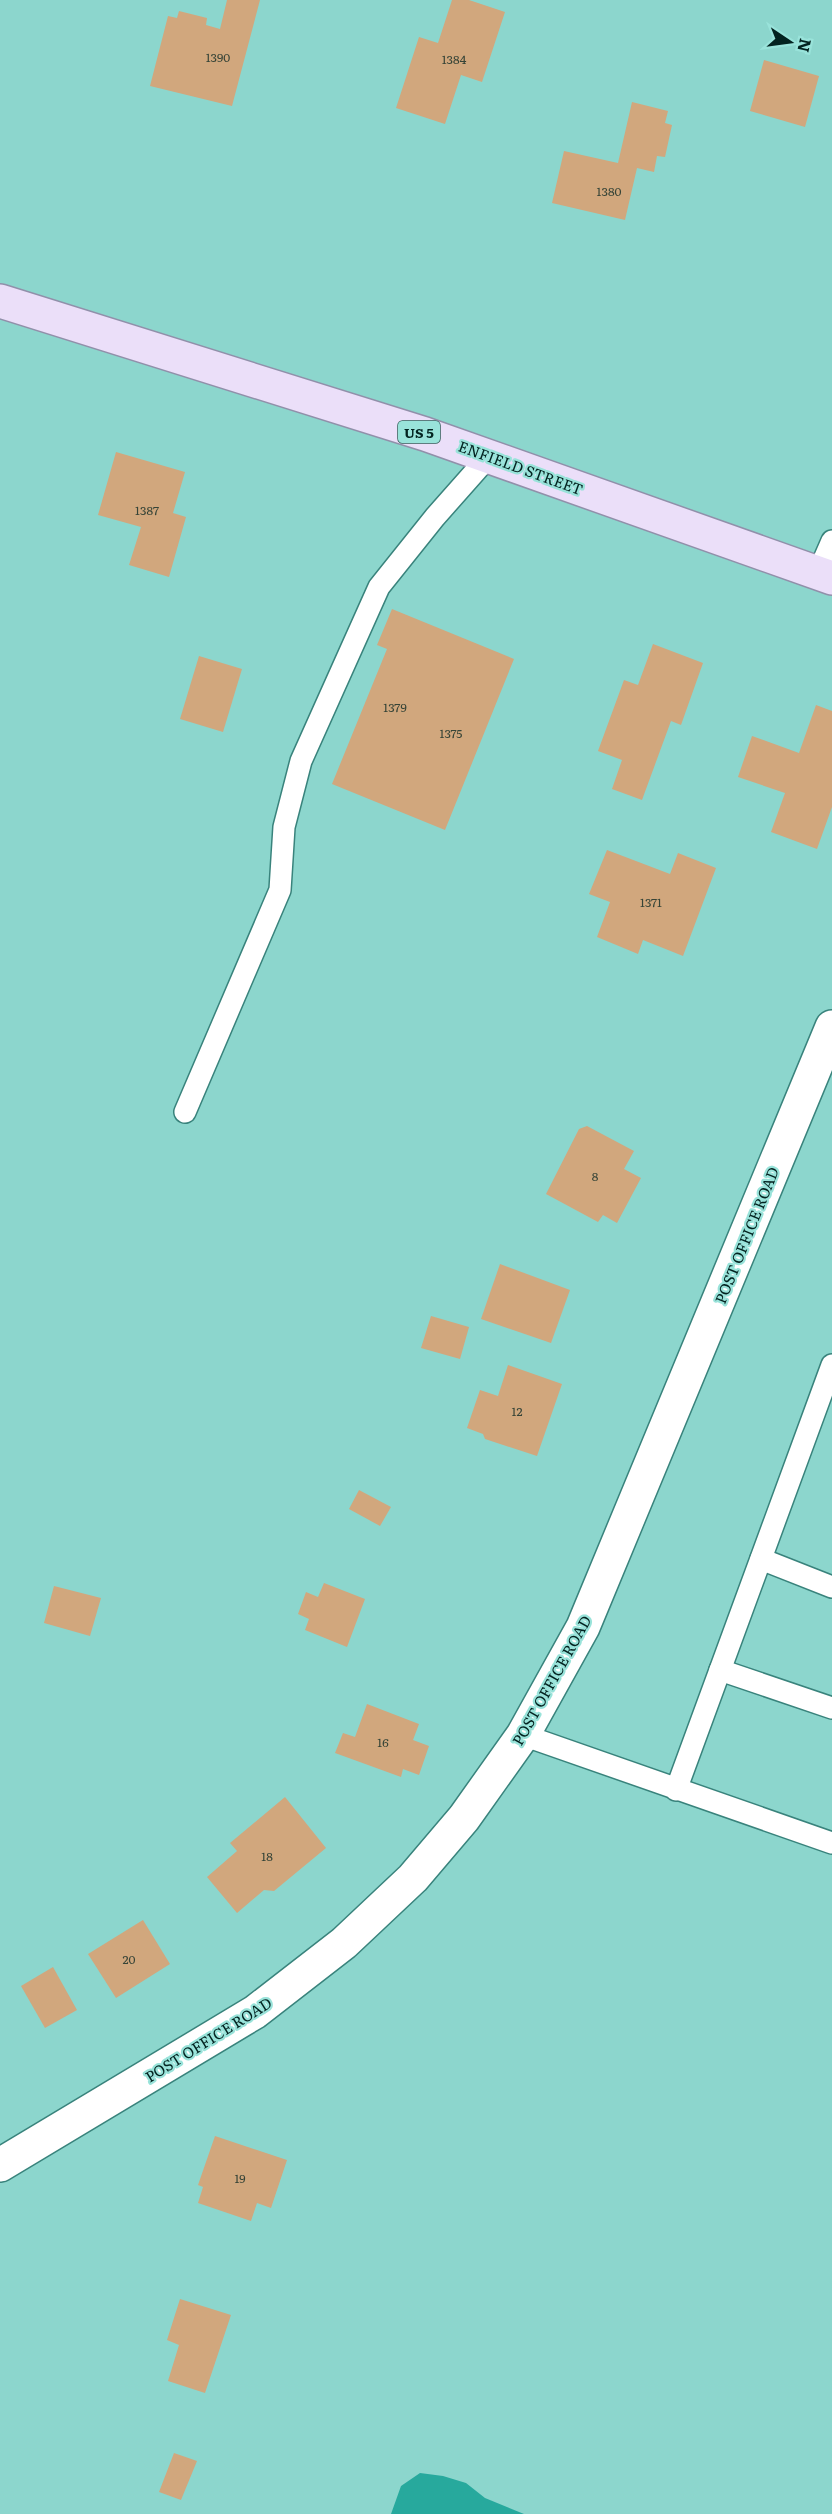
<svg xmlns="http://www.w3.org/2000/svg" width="832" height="2514" font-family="Literata,serif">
<rect width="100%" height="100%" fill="#8cd6cd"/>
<path fill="#27a99d" d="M420 2473 443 2476 466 2483 485 2498 524 2514H391L401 2486Z"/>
<g fill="#d1a77d">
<path d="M227 0H260L232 106 150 86 168 16 177 18 179 11 207 18 206 25 220 29Z"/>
<path d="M452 0H469L505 12 482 82 461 75 445 124 396 108 419 37 438 43Z"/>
<path d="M764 60 819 76 805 127 750 111Z"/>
<path d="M632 102 668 111 665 123 672 125 665 157 657 156 654 172 637 168 625 220 552 203 564 151 618 163Z"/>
<path d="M116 452 185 472 173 513 186 517 169 577 129 565 141 527 98 515Z"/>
<path d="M392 609 514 659 445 830 332 784 387 649 377 645Z"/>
<path d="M653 644 703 663 681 725 671 721 642 800 612 789 622 760 598 751 624 680 638 685Z"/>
<path d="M199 656 242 669 223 732 180 719Z"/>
<path d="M816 705 832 711V807L817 849 771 832 785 793 738 777 752 736 799 753Z"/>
<path d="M607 850 670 874 678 853 716 868 683 956 643 940 638 954 597 937 610 902 589 894Z"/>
<path d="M587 1126 634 1151 624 1169 641 1178 617 1223 603 1215 598 1222 546 1194 579 1129Z"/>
<path d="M500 1264 570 1290 551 1343 481 1319Z"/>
<path d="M431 1316 469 1327 460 1359 421 1348Z"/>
<path d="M508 1365 562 1384 537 1456 485 1439 483 1434 467 1428 480 1390 498 1396Z"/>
<path d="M359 1490 391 1507 380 1526 349 1509Z"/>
<path d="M324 1583 365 1599 347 1647 305 1630 309 1619 298 1614 306 1592 318 1597Z"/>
<path d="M54 1586 101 1598 90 1636 44 1623Z"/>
<path d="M367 1704 419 1724 413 1740 429 1746 419 1775 403 1769 401 1777 335 1753 343 1733 355 1737Z"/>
<path d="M285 1797 326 1848 274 1891 264 1890 237 1913 207 1877 237 1851 230 1843Z"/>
<path d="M143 1920 170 1964 116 1998 88 1954Z"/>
<path d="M53 1967 77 2010 45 2028 21 1986Z"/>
<path d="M215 2136 287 2160 271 2208 257 2203 251 2221 198 2203 203 2187 198 2185Z"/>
<path d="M180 2299 231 2315 205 2393 168 2381 179 2345 167 2340Z"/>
<path d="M174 2453 197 2461 181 2500 159 2492Z"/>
</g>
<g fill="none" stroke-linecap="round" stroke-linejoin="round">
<g stroke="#39837c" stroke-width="24">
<g id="service">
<path d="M818 573 832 541"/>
<path d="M185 1112 280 890 284 827 301 761 379 587 435 517 489 456"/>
<path d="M761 1559 832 1587"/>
<path d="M720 1670 832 1708"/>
<path d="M523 1735 832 1843"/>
<path d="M676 1790 832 1365"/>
</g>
</g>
<g stroke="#39837c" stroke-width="36">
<path id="tertiary" d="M0 2165 255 2012 344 1943 413 1878 464 1818 523 1735 583 1627 832 1027"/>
</g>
<g stroke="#9190aa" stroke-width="36">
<path id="primary" d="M0 301 425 434 832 578"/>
</g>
<use href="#service" stroke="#fff" stroke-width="21"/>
<use href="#tertiary" stroke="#fff" stroke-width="33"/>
<use href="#primary" stroke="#ebdff9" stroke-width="33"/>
</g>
<g text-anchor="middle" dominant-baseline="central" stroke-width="4.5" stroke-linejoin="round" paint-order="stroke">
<g font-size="12" fill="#364437">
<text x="218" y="57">1390</text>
<text x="454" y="59">1384</text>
<text x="609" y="191">1380</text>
<text x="147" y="510">1387</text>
<text x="395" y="707">1379</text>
<text x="451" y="733">1375</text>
<text x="651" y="902">1371</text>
<text x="595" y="1176">8</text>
<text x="517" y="1411">12</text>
<text x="383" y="1742">16</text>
<text x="267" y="1856">18</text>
<text x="129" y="1959">20</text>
<text x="240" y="2178">19</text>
</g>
<rect fill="#99e3da" stroke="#305d58" stroke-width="1.5" x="398" y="421" width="42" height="22" rx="4.5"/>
<g font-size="14" font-weight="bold" fill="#032320">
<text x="419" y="432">US 5</text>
</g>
<g font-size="15" fill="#032320" stroke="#99e3da">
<text transform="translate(521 467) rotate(20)">ENFIELD STREET</text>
<text transform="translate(746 1235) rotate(-68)">POST OFFICE ROAD</text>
<text transform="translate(551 1680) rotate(-61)">POST OFFICE ROAD</text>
<text transform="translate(208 2039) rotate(-32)">POST OFFICE ROAD</text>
</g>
</g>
<g transform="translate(790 42) rotate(103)" stroke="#99e3da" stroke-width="4.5" paint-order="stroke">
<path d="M0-4.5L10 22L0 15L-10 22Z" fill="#032320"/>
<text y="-9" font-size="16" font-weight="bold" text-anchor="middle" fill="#032320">N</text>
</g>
</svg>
